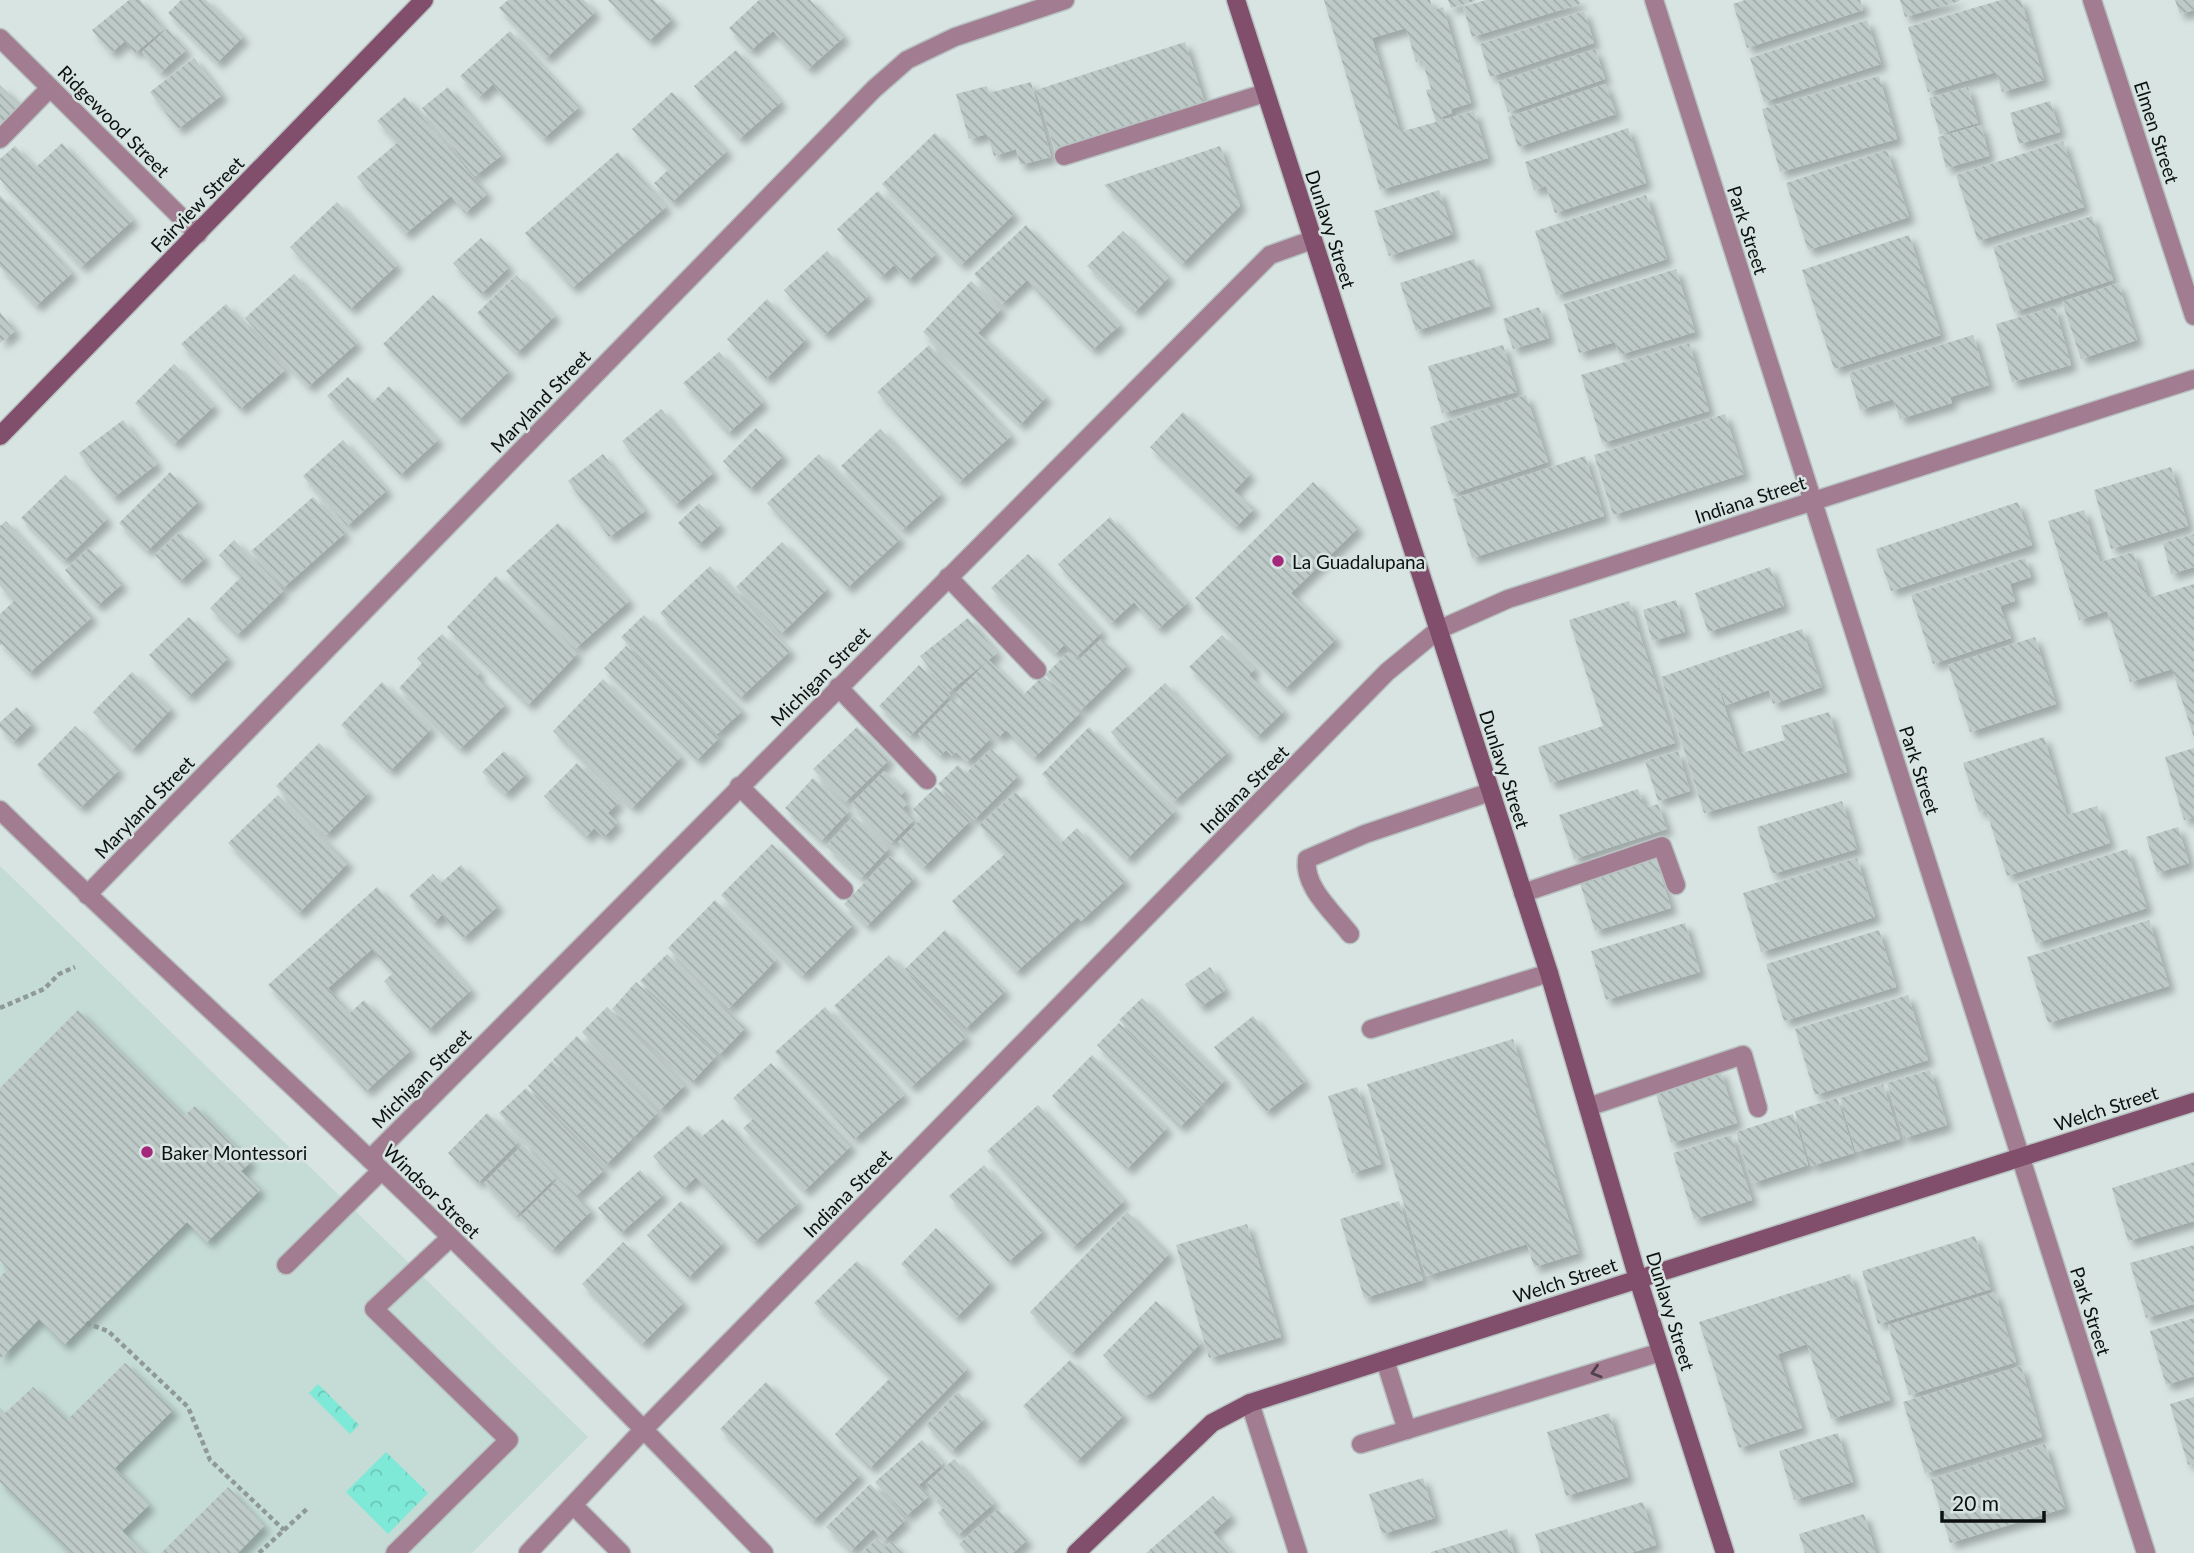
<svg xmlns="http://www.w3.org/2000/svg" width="2194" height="1553" font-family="Lato,sans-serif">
<defs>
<pattern id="forest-crowns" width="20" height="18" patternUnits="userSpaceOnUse" patternTransform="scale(1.75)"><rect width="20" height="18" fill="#7de9d6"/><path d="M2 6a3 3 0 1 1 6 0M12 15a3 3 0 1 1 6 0" fill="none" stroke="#6bc7b7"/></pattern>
<pattern id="building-back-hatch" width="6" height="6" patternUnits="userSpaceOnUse" patternTransform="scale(1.75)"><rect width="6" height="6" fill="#bdcac7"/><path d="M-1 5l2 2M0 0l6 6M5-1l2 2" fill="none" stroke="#a1acaa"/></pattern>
<filter id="shadow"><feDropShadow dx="6" dy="6" stdDeviation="3.5" flood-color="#0004"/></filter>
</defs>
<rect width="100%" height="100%" fill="#d7e4e1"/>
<path fill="#c5dbd6" d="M0 866 588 1437 472 1553H0Z"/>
<g fill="url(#forest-crowns)">
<path d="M318 1384 359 1425 350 1434 309 1393Z"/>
<path d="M386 1452 428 1493 388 1534 346 1492Z"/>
</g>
<g fill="url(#building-back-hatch)" fill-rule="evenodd" filter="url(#shadow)">
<path d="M129 0H140L164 29 135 53 125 41 111 53 92 30Z"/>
<path d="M181 0H206L243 37 217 63 168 13Z"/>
<path d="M508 0H584L595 12 546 58 499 8Z"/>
<path d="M608 0H654L672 19 649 41Z"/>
<path d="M759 0H810L844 37 808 69 773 31 750 51 729 28Z"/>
<path d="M1324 0H1430L1433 10 1443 7 1471 103 1451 109 1452 113 1441 117 1442 120 1474 111 1488 158 1380 190ZM1406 28 1416 62 1422 60 1431 89 1426 90 1436 122 1400 132 1372 38Z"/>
<path d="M1448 0H1475V1L1451 8Z"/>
<path d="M1486 0H1579L1580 4 1472 37 1463 7Z"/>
<path d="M1745 0H1860L1863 10 1747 48 1733 4Z"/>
<path d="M1900 0H1959L1960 1 1905 17Z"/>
<path d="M2001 0H2021L2044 80 2002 92 1996 72 1928 92 1908 27Z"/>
<path d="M2175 0H2194V10L2180 14Z"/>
<path d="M1584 11 1594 43 1490 77 1480 44Z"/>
<path d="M1867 20 1881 64 1764 102 1750 58Z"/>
<path d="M167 29 186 50 160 73 142 52Z"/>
<path d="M510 31 579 107 543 139 493 84 479 97 460 76Z"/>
<path d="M1185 42 1205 104 1056 153 1036 90Z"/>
<path d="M1595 49 1605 79 1508 112 1498 82Z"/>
<path d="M736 50 781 102 739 139 694 86Z"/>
<path d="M194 58 222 95 178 129 150 92Z"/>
<path d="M1879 76 1897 139 1780 172 1762 109Z"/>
<path d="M1031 82 1051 157 1020 165 1016 149 994 156 987 134 969 139 956 94 987 86 989 93Z"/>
<path d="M1605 84 1616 114 1518 147 1508 117Z"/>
<path d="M0 85 21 106 0 128Z"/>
<path d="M448 87 502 155 475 176 422 108Z"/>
<path d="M1968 87 1978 123 1940 134 1929 98Z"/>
<path d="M672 92 727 151 672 202 654 183 669 169 632 129Z"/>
<path d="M405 97 487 194 465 213 451 196 405 234 357 177 397 143 377 121Z"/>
<path d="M2050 101 2060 132 2019 144 2010 113Z"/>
<path d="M1981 125 1989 156 1946 168 1938 137Z"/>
<path d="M1628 128 1646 183 1555 213 1546 186 1534 190 1525 162Z"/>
<path d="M935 133 1014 214 961 265 882 184Z"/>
<path d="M2063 141 2084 207 1978 241 1956 175Z"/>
<path d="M62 143 133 220 81 267 0 179V159L15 146 35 168Z"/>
<path d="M1220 146 1240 206 1182 264 1104 185Z"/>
<path d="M1887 150 1909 217 1808 250 1786 183Z"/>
<path d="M618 152 666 207 572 288 525 233Z"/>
<path d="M1439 190 1453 234 1389 256 1374 211Z"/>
<path d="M878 191 936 254 908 280 894 265 881 277 837 229Z"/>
<path d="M0 195 72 273 36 306 0 267Z"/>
<path d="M1646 195 1667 259 1556 295 1535 231Z"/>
<path d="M337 202 397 265 350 309 290 247Z"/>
<path d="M2092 216 2113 280 2014 312 1993 247Z"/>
<path d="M1026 225 1120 325 1092 350 1027 280 1002 304 974 274Z"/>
<path d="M1123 231 1169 277 1135 312 1087 266Z"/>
<path d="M1909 235 1941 335 1834 369 1802 270Z"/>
<path d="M481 238 509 267 481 294 453 263Z"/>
<path d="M827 251 868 296 824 335 784 290Z"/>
<path d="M1474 259 1490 306 1416 331 1400 283Z"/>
<path d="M1676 269 1695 332 1619 355 1615 342 1579 353 1564 304Z"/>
<path d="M294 274 357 343 308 387 245 318Z"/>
<path d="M516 275 555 316 517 353 477 313Z"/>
<path d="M971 281 1001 309 978 333 1046 397 1020 425 923 332Z"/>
<path d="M2118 283 2137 340 2081 359 2062 302Z"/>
<path d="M433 295 509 371 458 421 383 344Z"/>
<path d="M767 299 806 339 766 379 727 339Z"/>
<path d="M226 304 285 370 240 409 181 344Z"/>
<path d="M1539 307 1549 338 1513 349 1503 319Z"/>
<path d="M2055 307 2071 365 2012 382 1996 324Z"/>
<path d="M0 312 15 331 0 343Z"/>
<path d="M1973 335 1989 385 1950 397 1952 403 1900 419 1893 399 1860 410 1849 373Z"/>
<path d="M1689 343 1709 411 1602 443 1581 375Z"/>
<path d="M929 345 1011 436 959 482 877 392Z"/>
<path d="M1503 345 1517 392 1442 413 1428 366Z"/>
<path d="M719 352 763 402 728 433 683 383Z"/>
<path d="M174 364 214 406 174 444 135 403Z"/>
<path d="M348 377 372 403 389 386 438 440 400 475 327 396Z"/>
<path d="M1526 395 1548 462 1452 494 1430 427Z"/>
<path d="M661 409 713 473 675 505 622 441Z"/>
<path d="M1183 412 1250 474 1234 491 1254 509 1236 527 1150 447Z"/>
<path d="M1725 414 1744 474 1613 515 1594 455Z"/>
<path d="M123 420 157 464 113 498 79 453Z"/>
<path d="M756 428 783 456 750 489 723 461Z"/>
<path d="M880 429 941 494 902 530 841 466Z"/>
<path d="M343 440 387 490 347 526 303 476Z"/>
<path d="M603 454 645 511 609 537 568 481Z"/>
<path d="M819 454 900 539 847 588 767 503Z"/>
<path d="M1585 456 1604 516 1472 558 1453 499Z"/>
<path d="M2171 467 2188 526 2111 549 2094 490Z"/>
<path d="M170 472 199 501 147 551 119 523Z"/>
<path d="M65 475 107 519 64 561 21 518Z"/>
<path d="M1313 482 1358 528 1291 593 1336 639 1285 689 1195 598Z"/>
<path d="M313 497 345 533 283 588 251 551Z"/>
<path d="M2018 502 2032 545 1891 591 1876 549Z"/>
<path d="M699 503 720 525 698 545 678 523Z"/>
<path d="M2084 510 2100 562 2133 552 2148 598 2194 584V738L2172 669 2130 682 2107 611 2079 620 2048 521Z"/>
<path d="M1110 517 1187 603 1158 629 1134 602 1111 623 1058 564Z"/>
<path d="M6 521 92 617 29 673 2 644 0 646V614L14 601 0 586V526Z"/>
<path d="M558 523 629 601 576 648 506 571Z"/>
<path d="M180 532 205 558 180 581 155 555Z"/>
<path d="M2194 534V567L2171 574 2163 543Z"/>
<path d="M234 540 283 591 237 635 210 608 241 577 219 555Z"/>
<path d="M782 542 827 589 781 634 736 587Z"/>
<path d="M89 548 122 584 97 606 65 570Z"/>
<path d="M1028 554 1102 632 1076 657 1064 645 1055 654 991 588Z"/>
<path d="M2025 558 2031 577 2010 584 2015 601 2000 606 2011 638 1933 664 1911 595Z"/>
<path d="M710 566 790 651 740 698 660 613Z"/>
<path d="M1770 567 1784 606 1708 632 1695 593Z"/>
<path d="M496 576 577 654 528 705 447 627Z"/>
<path d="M1676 600 1685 632 1652 641 1643 610Z"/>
<path d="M1629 601 1675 743 1550 783 1538 747 1603 726 1569 620Z"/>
<path d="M644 615 742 711 717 734 621 637Z"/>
<path d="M189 617 228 658 188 697 149 655Z"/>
<path d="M968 618 997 653 949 692 920 656Z"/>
<path d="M1802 629 1822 687 1773 704 1769 690 1726 705 1712 666 1739 754 1785 740 1781 726 1829 712 1847 772 1704 813 1661 677Z"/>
<path d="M442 634 480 673 476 676 505 705 460 749 399 688 422 663 417 658Z"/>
<path d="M1222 635 1255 669 1249 675 1284 711 1257 737 1189 667Z"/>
<path d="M2035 637 2056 704 1970 732 1948 665Z"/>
<path d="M1101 639 1127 665 1081 710 1045 675 1068 652 1078 661Z"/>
<path d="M626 646 719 738 697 760 604 668Z"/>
<path d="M989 660 1023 695 1043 676 1080 713 1034 758 1006 730 998 738 955 694Z"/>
<path d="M919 665 950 695 910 736 879 706Z"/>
<path d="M132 672 171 709 132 750 93 712Z"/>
<path d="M603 679 681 757 632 808 553 731Z"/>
<path d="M382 682 431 729 390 771 341 725Z"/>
<path d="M1165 683 1228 752 1174 801 1111 732Z"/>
<path d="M952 699 991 738 967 762 956 752 952 756 946 750 940 756 918 734Z"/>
<path d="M17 707 32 724 13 742 0 728V722Z"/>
<path d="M75 726 119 770 80 808 37 765Z"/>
<path d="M857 727 889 760 845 802 813 769Z"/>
<path d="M1089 727 1175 811 1127 859 1042 774Z"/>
<path d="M2044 737 2067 815 2097 806 2110 843 2007 876 1986 810 1979 812 1963 763Z"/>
<path d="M319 743 368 793 326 835 276 786Z"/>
<path d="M2194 748V817L2184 820 2165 757Z"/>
<path d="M991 749 1018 776 974 820 938 784 958 765 966 773Z"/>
<path d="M504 751 526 774 505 794 482 772Z"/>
<path d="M1678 751 1690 791 1658 801 1645 761Z"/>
<path d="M577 763 618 803 608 813 617 823 604 837 594 828 586 837 544 796Z"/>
<path d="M884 771 905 791 900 796 907 804 903 808 914 820 891 843 851 804Z"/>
<path d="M813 778 849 811 821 841 785 808Z"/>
<path d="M936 787 970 821 923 868 898 842 922 818 913 809Z"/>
<path d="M1638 789 1645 808 1658 804 1667 829 1574 859 1559 815Z"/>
<path d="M1016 792 1061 843 1077 828 1125 881 1081 921 1078 917 1016 972 952 901 1005 854 979 825Z"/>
<path d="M278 795 348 863 299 913 228 843Z"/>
<path d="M1842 801 1857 849 1772 874 1757 827Z"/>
<path d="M854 816 889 848 861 878 826 846Z"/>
<path d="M2178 827 2189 863 2157 873 2146 837Z"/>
<path d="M772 844 853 925 802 976 721 895Z"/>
<path d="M2127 849 2147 908 2036 943 2018 883Z"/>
<path d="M890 856 914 878 867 926 844 904Z"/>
<path d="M1655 857 1671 908 1595 931 1579 880Z"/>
<path d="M1857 858 1875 917 1761 952 1743 893Z"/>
<path d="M461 865 498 906 463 938 442 915 434 923 409 896 433 874 441 883Z"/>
<path d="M377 887 471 990 428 1030 384 981 393 973 372 949 328 988 350 1013 364 1000 411 1050 366 1091 268 985Z"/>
<path d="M715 900 776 960 729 1008 668 948Z"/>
<path d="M2149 920 2169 986 2048 1023 2027 957Z"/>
<path d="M1685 923 1700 972 1606 1000 1591 951Z"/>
<path d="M945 930 1005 991 965 1029 905 969Z"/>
<path d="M1879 930 1896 987 1784 1021 1766 964Z"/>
<path d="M667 954 745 1028 719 1055 640 981Z"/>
<path d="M889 955 966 1037 911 1087 834 1006Z"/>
<path d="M1210 967 1225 990 1200 1007 1185 984Z"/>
<path d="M636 982 716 1056 692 1082 612 1009Z"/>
<path d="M1908 995 1928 1060 1815 1095 1795 1029Z"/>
<path d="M1142 998 1225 1080 1203 1103 1119 1020Z"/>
<path d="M607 1007 685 1085 660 1110 582 1032Z"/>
<path d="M825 1007 904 1095 854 1139 775 1052Z"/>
<path d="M78 1010 184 1116 195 1106 251 1162 241 1171 260 1190 207 1242 187 1222 64 1345 39 1319 0 1359V1277L8 1269 0 1260V1088Z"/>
<path d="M1253 1016 1305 1081 1266 1112 1214 1047Z"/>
<path d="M1119 1023 1202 1105 1180 1127 1097 1045Z"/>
<path d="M577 1036 657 1113 633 1138 553 1060Z"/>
<path d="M1513 1039 1579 1253 1534 1267 1527 1244 1426 1276 1367 1084Z"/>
<path d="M1092 1055 1167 1128 1127 1169 1052 1096Z"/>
<path d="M552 1061 632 1139 606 1165 528 1086Z"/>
<path d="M771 1063 851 1146 804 1191 743 1128 753 1119 733 1098Z"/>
<path d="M1720 1070 1737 1123 1671 1143 1655 1090Z"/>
<path d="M1930 1070 1947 1125 1904 1138 1887 1083Z"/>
<path d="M1883 1084 1900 1139 1856 1152 1840 1098Z"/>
<path d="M1357 1087 1381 1164 1352 1173 1328 1096Z"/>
<path d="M526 1088 604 1170 577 1195 499 1113Z"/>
<path d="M1837 1098 1854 1153 1811 1166 1795 1111Z"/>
<path d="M1038 1105 1124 1201 1073 1247 987 1151Z"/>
<path d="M487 1113 518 1142 478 1183 448 1153Z"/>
<path d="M1793 1114 1808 1165 1752 1183 1736 1132Z"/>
<path d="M723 1119 798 1203 754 1242 696 1177 683 1189 653 1156 689 1125 700 1138Z"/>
<path d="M1731 1135 1752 1200 1694 1219 1673 1153Z"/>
<path d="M523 1145 555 1178 516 1216 484 1183Z"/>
<path d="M2194 1162V1221L2128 1241 2112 1188Z"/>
<path d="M984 1165 1043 1231 1008 1262 949 1196Z"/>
<path d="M640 1170 663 1195 621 1233 598 1208Z"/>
<path d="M559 1179 591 1211 552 1250 519 1218Z"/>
<path d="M681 1201 723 1243 688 1278 647 1235Z"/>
<path d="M1399 1201 1423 1280 1364 1298 1340 1219Z"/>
<path d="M1127 1212 1169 1254 1072 1353 1030 1312Z"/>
<path d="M1247 1224 1281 1337 1209 1358 1176 1245Z"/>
<path d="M936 1228 991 1282 956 1318 901 1264Z"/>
<path d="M1975 1236 1991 1289 1878 1324 1862 1271Z"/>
<path d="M623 1242 683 1303 642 1344 582 1284Z"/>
<path d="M2194 1245V1304L2146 1318 2130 1263Z"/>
<path d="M857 1261 967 1369 870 1468 835 1434 891 1377 814 1303Z"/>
<path d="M1850 1274 1890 1400 1831 1419 1807 1344 1778 1354 1802 1428 1739 1448 1699 1322Z"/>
<path d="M1995 1292 2016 1362 1909 1395 1888 1325Z"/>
<path d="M1156 1301 1201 1343 1152 1393 1144 1396 1103 1355Z"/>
<path d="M2194 1318V1376L2166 1385 2150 1331Z"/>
<path d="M1070 1360 1124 1415 1077 1461 1023 1406Z"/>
<path d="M125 1363 173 1410 115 1468 149 1505 122 1531 144 1553H71L0 1482V1408L5 1413 33 1387 67 1420Z"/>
<path d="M2021 1366 2042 1437 1925 1473 1903 1402Z"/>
<path d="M766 1382 860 1475 813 1521 720 1429Z"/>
<path d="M958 1392 984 1419 952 1451 926 1425Z"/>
<path d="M2194 1397V1463L2188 1465 2170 1404Z"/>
<path d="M1609 1413 1628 1477 1566 1496 1547 1432Z"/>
<path d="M1838 1433 1853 1482 1794 1500 1779 1451Z"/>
<path d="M922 1440 943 1463 919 1485 929 1496 906 1516 875 1482Z"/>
<path d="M2045 1444 2065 1508 1950 1543 1931 1479Z"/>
<path d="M954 1459 994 1503 958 1535 938 1513 943 1508 936 1501 939 1498 926 1484Z"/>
<path d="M1423 1478 1435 1518 1382 1534 1369 1494Z"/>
<path d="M870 1484 905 1520 884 1541 873 1529 851 1551 826 1527Z"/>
<path d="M228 1487 264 1526 238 1553H161Z"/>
<path d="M1213 1496 1231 1516 1213 1532 1231 1553H1146Z"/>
<path d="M1643 1502 1656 1545 1631 1553H1541L1535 1534Z"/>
<path d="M998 1509 1027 1540 1013 1553H967L959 1544Z"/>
<path d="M1864 1514 1876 1553H1805L1799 1534Z"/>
<path d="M1507 1529 1514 1553H1431V1552Z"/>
<path d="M877 1539 885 1547 891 1541 902 1553H861Z"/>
</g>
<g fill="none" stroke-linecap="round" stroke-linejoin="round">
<g stroke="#b7c2c0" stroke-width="21">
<g id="lane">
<path d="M0 139 50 88"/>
<path d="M1064 156 1265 93"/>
<path d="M948 577 1037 670"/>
<path d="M838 687 927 780"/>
<path d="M739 786 844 890"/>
<path d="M1523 893 1662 846 1676 885"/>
<path d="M1350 934C1334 913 1303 887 1307 859L1365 834 1490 792"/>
<path d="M1371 1029 1549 973"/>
<path d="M1588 1107 1743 1055 1758 1108"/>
<path d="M286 1265 381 1171"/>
<path d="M1385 1360 1407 1430"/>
<path d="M1361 1444 1661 1352"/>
<path d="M574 1506 621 1553"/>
<path d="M395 1553 509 1440 374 1309 450 1238"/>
</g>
</g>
<g stroke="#b7c2c0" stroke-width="21">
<g id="street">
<path d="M1654 0 2146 1553"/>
<path d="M2092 0 2194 316"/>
<path d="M0 38 198 234"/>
<path d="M0 810C117 925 239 1035 358 1148 497 1279 631 1416 764 1553"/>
<path d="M87 895 874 89 907 60 955 37 1065 0"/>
<path d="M370 1159 1270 255 1312 240"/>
<path d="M1250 1403 1298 1553"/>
<path d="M528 1553 644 1429 1387 672 1438 630 1508 599 2194 379"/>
</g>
</g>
<g stroke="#b7c2c0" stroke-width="21">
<g id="secondary">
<path d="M1236 0 1549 973 1638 1279 1725 1553"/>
<path d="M0 436 424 0"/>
<path d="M1076 1553 1212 1423 1250 1403 2194 1102"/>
</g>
</g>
<g stroke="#8f9997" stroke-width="4.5" stroke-dasharray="5 3.5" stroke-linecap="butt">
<path d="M0 1008 44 989 59 974 75 967"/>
<path d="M86 1323 108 1331 188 1407 210 1460 284 1530"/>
<path d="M259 1553 308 1508"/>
</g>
<use href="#lane" stroke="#a27d91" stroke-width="18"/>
<use href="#street" stroke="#a27d91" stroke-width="18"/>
<use href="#secondary" stroke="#814e6b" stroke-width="18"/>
</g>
<defs><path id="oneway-chevron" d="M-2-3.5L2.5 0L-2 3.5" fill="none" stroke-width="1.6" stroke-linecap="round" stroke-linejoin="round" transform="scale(1.75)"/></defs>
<use stroke="#50424a" href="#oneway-chevron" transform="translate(1596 1372) rotate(163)"/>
<g fill="#a5277a" stroke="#d7e4e1" stroke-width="2.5">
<circle cx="1278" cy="561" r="7"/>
<circle cx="147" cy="1152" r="7"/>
</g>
<g text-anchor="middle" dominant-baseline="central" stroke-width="5" stroke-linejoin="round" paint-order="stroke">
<g font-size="19" fill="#0c1110" stroke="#d7e4e1">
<text transform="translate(114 121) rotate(45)">Ridgewood Street</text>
<text transform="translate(2157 132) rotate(72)">Elmen Street</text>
<text transform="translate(197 204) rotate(-46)">Fairview Street</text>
<text transform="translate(1331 229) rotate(72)">Dunlavy Street</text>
<text transform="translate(1748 230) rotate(72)">Park Street</text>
<text transform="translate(540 401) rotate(-46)">Maryland Street</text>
<text transform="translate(1750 499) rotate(-18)">Indiana Street</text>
<text transform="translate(820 676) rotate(-45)">Michigan Street</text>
<text transform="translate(1505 769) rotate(72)">Dunlavy Street</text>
<text transform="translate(1920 770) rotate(72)">Park Street</text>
<text transform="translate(1244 789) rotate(-45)">Indiana Street</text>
<text transform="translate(144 807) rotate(-46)">Maryland Street</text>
<text transform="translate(421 1078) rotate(-45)">Michigan Street</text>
<text transform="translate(2106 1108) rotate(-18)">Welch Street</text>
<text transform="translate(432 1191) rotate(44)">Windsor Street</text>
<text transform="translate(847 1193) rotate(-45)">Indiana Street</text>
<text transform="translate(1565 1280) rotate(-18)">Welch Street</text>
<text transform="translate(1671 1311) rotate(73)">Dunlavy Street</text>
<text transform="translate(2091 1311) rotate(72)">Park Street</text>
</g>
<g font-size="19" fill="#0c1110" stroke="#d7e4e1" text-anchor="start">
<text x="1292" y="561">La Guadalupana</text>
<text x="161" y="1152">Baker Montessori</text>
</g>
</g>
<path d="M1942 1511v10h102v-10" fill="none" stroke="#0c1110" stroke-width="3.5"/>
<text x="1952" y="1511" font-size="21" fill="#0c1110" stroke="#d7e4e1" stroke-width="5" paint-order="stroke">20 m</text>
</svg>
